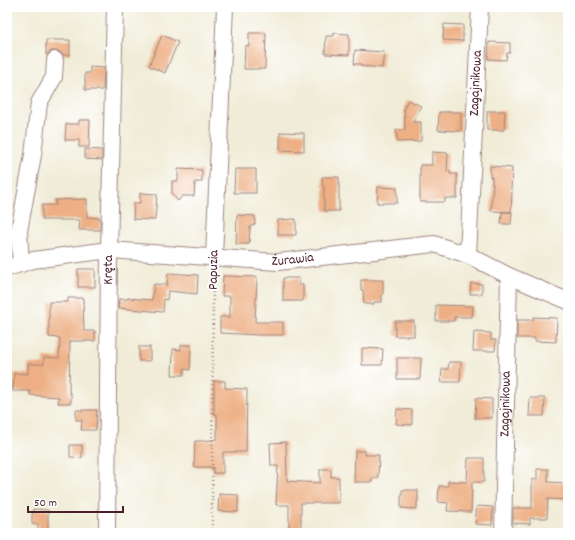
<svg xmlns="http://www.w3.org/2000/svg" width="575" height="540" font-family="Dekko,sans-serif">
<rect width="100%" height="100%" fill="#fff"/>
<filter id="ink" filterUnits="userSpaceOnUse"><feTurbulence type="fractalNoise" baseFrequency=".025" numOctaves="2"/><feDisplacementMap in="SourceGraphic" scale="8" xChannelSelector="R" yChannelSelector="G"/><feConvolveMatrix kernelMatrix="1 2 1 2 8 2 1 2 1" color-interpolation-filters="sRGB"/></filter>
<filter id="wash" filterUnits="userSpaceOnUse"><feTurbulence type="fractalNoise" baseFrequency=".012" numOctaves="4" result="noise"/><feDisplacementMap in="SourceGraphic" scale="16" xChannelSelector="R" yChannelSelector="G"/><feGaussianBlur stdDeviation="0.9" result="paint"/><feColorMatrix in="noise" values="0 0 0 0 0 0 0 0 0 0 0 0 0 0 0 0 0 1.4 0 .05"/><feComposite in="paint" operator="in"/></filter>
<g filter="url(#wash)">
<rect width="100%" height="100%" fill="#f0ecd7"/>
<g id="blocks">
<g fill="#edaf83">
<path d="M444 24 463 25V41L443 40Z"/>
<path d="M249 33H266L265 69H244L245 46H249Z"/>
<path d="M334 33 349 34V55L325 54 326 36H334Z"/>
<path d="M162 35 178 42 165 73 149 66Z"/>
<path d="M46 40H70V55H63L60 52 55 51H51L46 55Z"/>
<path d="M489 42 510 43V53H507L506 60 488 59Z"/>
<path d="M355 50 384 52 382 68 361 66V64H354Z"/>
<path d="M90 67 104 68 103 90H85V73H90Z"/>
<path d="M408 100 421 106 413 122H421V141L397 142 396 130H405L404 107Z"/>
<path d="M487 111H505L504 130H487Z"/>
<path d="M439 112H461V131L438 130Z"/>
<path d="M79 120H90L89 147H79V140H65L66 124H79Z"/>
<path d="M280 132 304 133V151L280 150Z"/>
<path d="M85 149 102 150V160L85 159Z"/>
<path d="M432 152 448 153 447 172 450 171V174H457V198H445V202H420V165H432Z"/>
<path d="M490 166 512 168 511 190 512 191 511 212 491 211 493 184H492V177H490Z"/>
<path d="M178 169 202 170V182H195L194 196H182L178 201 172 194V181H178Z"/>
<path d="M235 169H256V193H234Z"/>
<path d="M322 177H339V211H324V187H323Z"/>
<path d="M378 187 397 188V203H377Z"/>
<path d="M140 193 157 194 155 220 133 219 134 203H140Z"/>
<path d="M87 199V217L100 218V230H79L80 220H42V205H56L55 200Z"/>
<path d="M502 212H512L511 224H501Z"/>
<path d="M237 215 255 216V224L250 227 249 244H236Z"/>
<path d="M296 219V235H278V220Z"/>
<rect x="78" y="269" width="17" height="18"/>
<path d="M168 273 198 275 197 294 168 291 167 300 164 299 163 312 118 308 119 299H128V298L152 300 154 284 167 285Z"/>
<path d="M223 276 257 277 255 322H283V335H260L220 333V317H230V296H222Z"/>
<path d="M283 278H299V285H303V301H283Z"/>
<path d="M361 280H383V294H382V302H374V304H364L363 290H361Z"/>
<path d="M471 283 482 284V294H470Z"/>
<path d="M68 298H83L84 331H95V341H70L69 393H71V403H58L59 397 30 395V391H13L14 373 28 374V364H44V357L59 358 60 338 49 337V302H68Z"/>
<path d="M436 305 473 306 472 317H454V321H436Z"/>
<path d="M533 317 557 318 556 342 535 341V338H517V320H533Z"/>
<rect x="395" y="321" width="19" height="15"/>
<path d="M474 332 491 333V340H496L495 351H473Z"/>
<path d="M181 345H191L190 370 184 369V375H172L173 349 181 350Z"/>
<rect x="139" y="347" width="11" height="14"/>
<path d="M362 348 383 349 382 365H362Z"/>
<path d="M397 358H421L420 379H397Z"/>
<path d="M449 362H461L460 382H441L442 369H448Z"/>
<path d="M214 381H225V388L247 389 246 452H223V473H213V467H194L195 441H204L217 439V414H214Z"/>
<path d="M476 398 492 399V418H475Z"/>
<path d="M530 398H545L544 416H529Z"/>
<path d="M397 409 412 410V425L396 424Z"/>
<path d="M76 410H97L96 430H81L82 420H76Z"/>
<path d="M286 442 287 481 320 483V469H331V477H339V503H301V530H289V505H276L278 466H271L270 443Z"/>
<path d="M70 445H82V458L70 457Z"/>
<path d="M355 451H365V455H379L378 478H372V482H354Z"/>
<path d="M468 458H484V482H472L471 512 447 511 448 503 438 502 439 486H448V481L467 482Z"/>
<path d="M537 469H548V482L568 483V500L548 499 547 518H530V524L513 523V508H532V480L537 479Z"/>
<path d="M402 490H418V501H417V509L401 508V497H402Z"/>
<path d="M219 494 238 495V512L218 511Z"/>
<path d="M477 506 493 507 492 525 475 524Z"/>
<path d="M33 509 48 510V533H38V524H32V514H33Z"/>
</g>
</g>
</g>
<g filter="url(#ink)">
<use href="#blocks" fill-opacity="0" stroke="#9d8681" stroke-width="1"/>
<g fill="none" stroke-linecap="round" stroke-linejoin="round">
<g stroke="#9d8681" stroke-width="18">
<g id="minor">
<path id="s1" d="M468 255 480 7"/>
<path d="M214 257 225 7"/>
<path d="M21 264 19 231 33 155 39 103 54 77 55 60"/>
<path id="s2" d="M7 268 33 260 109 250 278 262 434 244 468 255 509 276 568 301"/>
<path id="s3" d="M107 533 109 250 115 7"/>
<path id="s4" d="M503 533 509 276"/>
</g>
</g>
<path stroke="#9d8681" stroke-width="2.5" stroke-dasharray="1 3" stroke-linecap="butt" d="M212 533 213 272"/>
<use href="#minor" stroke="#fff" stroke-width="16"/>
</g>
</g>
<g text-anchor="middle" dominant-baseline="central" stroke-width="4" stroke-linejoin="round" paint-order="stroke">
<g font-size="14" fill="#4a1f2b" stroke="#fff">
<text stroke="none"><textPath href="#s1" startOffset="172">Zagajnikowa</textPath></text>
<text stroke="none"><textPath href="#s2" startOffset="288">Żurawia</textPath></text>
<text stroke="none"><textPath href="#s3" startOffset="263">Kręta</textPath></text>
<text transform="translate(214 270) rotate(-89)">Papuzia</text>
<text stroke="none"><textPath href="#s4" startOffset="129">Zagajnikowa</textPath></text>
</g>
</g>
<rect width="575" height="540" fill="none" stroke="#fff" stroke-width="24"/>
<path d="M28 506v6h95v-6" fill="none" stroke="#4a1f2b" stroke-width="2"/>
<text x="34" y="506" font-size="12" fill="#4a1f2b" stroke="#ffffff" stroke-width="3" paint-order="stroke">50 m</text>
</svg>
